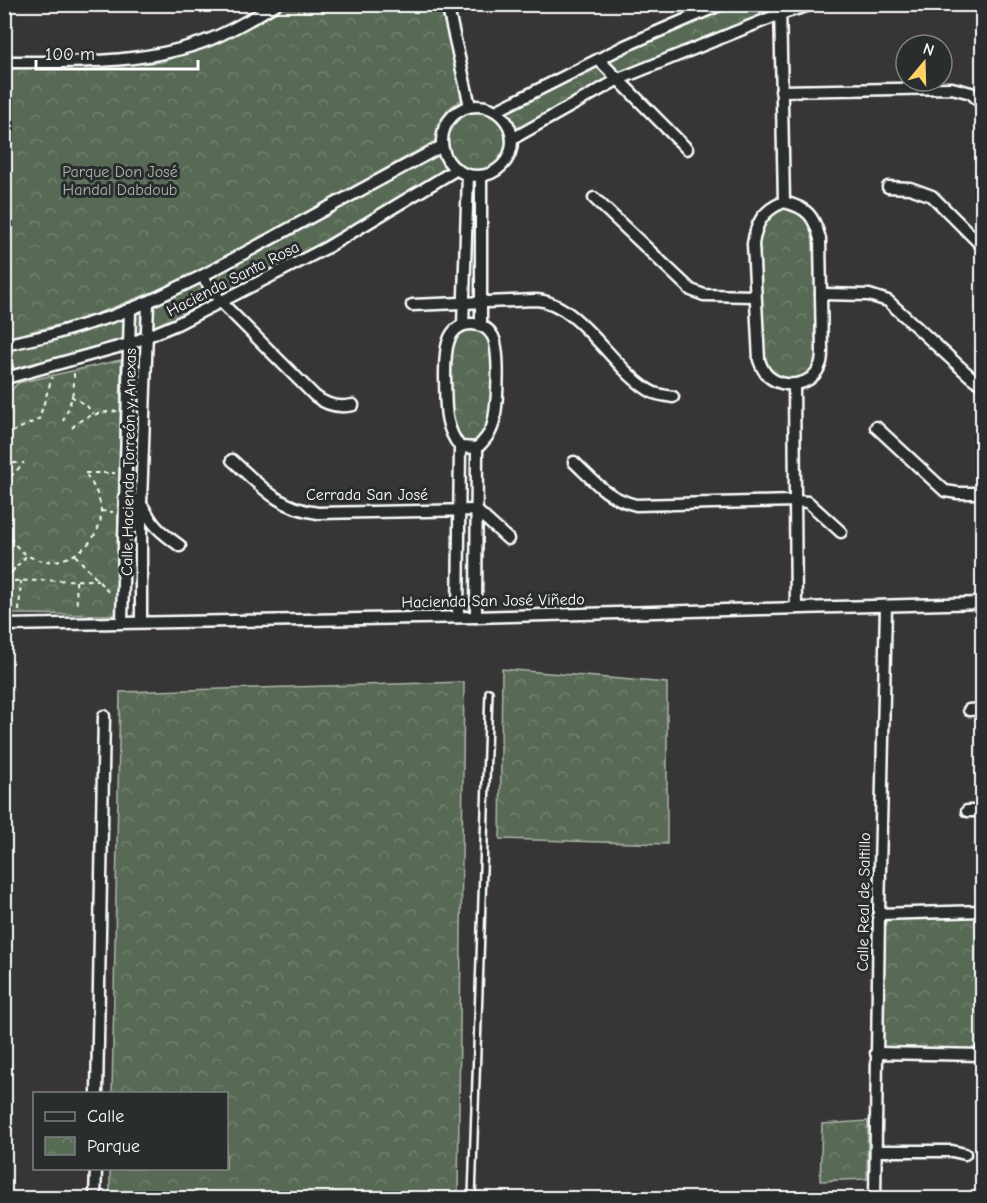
<svg xmlns="http://www.w3.org/2000/svg" width="987" height="1203" font-family="'Comic Neue',sans-serif">
<defs>
<pattern id="park-crowns" width="20" height="18" patternUnits="userSpaceOnUse" patternTransform="scale(1.5)"><rect width="20" height="18" fill="#586b54"/><path d="M2 6a3 3 0 1 1 6 0M12 15a3 3 0 1 1 6 0" fill="none" stroke="#71816e"/></pattern>
</defs>
<rect width="100%" height="100%" fill="#373536"/>
<filter id="ink" filterUnits="userSpaceOnUse"><feTurbulence type="fractalNoise" baseFrequency=".0167" numOctaves="2"/><feDisplacementMap in="SourceGraphic" scale="12" xChannelSelector="R" yChannelSelector="G"/><feConvolveMatrix kernelMatrix="1 2 1 2 8 2 1 2 1" color-interpolation-filters="sRGB"/></filter>
<g filter="url(#ink)">
<g fill="url(#park-crowns)" stroke="#acb5aa" stroke-width="1.5">
<path d="M288 5H444L462 99 447 110 435 141 188 278 86 318 5 338 4 69 86 68 162 62 265 17Z"/>
<path d="M730 5H776V11L621 75 604 60 697 17Z"/>
<path d="M599 64 615 78 515 134C512 125 510 117 501 112Z"/>
<circle cx="477" cy="140" r="31"/>
<path d="M440 150 447 165 452 169 217 301 125 342 9 374V360L5 349 125 314Z"/>
<path d="M777 208 799 209 810 219 818 240 820 352 811 374 790 383 772 376 761 360 755 242 766 215Z"/>
<path d="M463 329H481L494 344 491 422 476 444C443 445 448 409 449 385 450 370 451 354 451 338Z"/>
<path d="M121 360 117 615 5 614V397L18 383Z"/>
<path d="M502 669 667 683V844L500 839Z"/>
<path d="M464 682 458 1198H110V1169L226 1168V1094L112 1093 120 692Z"/>
<path d="M982 916V1049H880L882 919Z"/>
<path d="M868 1121 867 1179 820 1181 822 1124Z"/>
</g>
<g fill="none" stroke-linecap="round" stroke-linejoin="round">
<g stroke="#fff" stroke-width="10">
<path id="lane" d="M472 1198 489 692"/>
</g>
<g stroke="#fff" stroke-width="15">
<g id="street">
<path d="M447 4 470 106"/>
<path d="M780 4 784 202"/>
<path d="M599 60 687 149"/>
<path d="M4 62C73 62 146 65 211 39 233 30 255 17 276 4"/>
<path d="M781 91 952 88 971 93 982 104"/>
<circle cx="477" cy="141" r="35"/>
<path d="M496 111 627 45 722 4"/>
<path d="M512 139 619 79 780 14 813 4"/>
<path d="M888 187 910 188 932 196 982 246"/>
<path d="M594 198 691 290 704 295 755 296"/>
<path d="M784 202C808 208 814 216 820 239L822 351C822 355 822 361 820 365 813 386 784 390 768 376 764 372 761 366 759 360L753 244C756 223 763 210 784 202Z"/>
<path d="M202 276 222 303 315 396C326 405 339 408 353 405"/>
<path d="M821 294 869 295 888 301 971 377 982 385"/>
<path d="M412 305 535 300C580 301 614 373 654 393 660 395 667 396 673 397"/>
<path d="M463 325 468 175"/>
<path d="M481 325V176"/>
<path d="M4 345 50 335 113 316 148 302 202 276 442 146"/>
<path d="M4 357 7 370 5 382"/>
<path d="M6 378 129 344 177 324 326 248 457 169"/>
<path d="M794 385 796 608"/>
<path d="M876 427 945 491 958 493H982"/>
<path d="M232 460C261 486 278 508 318 513L476 510 508 539"/>
<path d="M574 462C595 482 607 498 636 505L795 501 808 502 841 532"/>
<path d="M124 497C143 497 144 512 154 524 161 533 171 539 180 546"/>
<path d="M458 617 460 447C443 425 446 403 445 377 445 356 444 323 473 324 482 325 488 328 492 335 501 347 498 415 491 430 488 437 483 442 477 448L460 447"/>
<path d="M476 617 477 448"/>
<path d="M122 622 130 309"/>
<path d="M141 622V502L148 302"/>
<path d="M4 625 476 617 982 603"/>
<path d="M969 710 982 709"/>
<path d="M967 811H982"/>
<path d="M879 914 982 911"/>
<path d="M876 1053 982 1055"/>
<path d="M97 1094 104 716"/>
<path d="M876 1151H952L965 1154"/>
<path d="M95 1198 96 1168"/>
<path d="M875 1198 879 914 886 606"/>
</g>
</g>
<g stroke="#fff" stroke-width="2" stroke-dasharray="4.5 4.5" stroke-linecap="butt">
<path d="M71 396 87 406 93 414"/>
<path d="M63 421C70 406 77 385 73 369"/>
<path d="M72 428C85 414 99 413 118 411"/>
<path d="M4 436 39 419 52 377"/>
<path d="M4 463H24"/>
<path d="M85 473H115"/>
<path d="M4 483 24 463"/>
<path d="M101 511 113 512"/>
<path d="M4 531C11 539 17 549 27 555 58 574 102 546 101 512 101 498 93 484 85 473"/>
<path d="M75 555 111 595"/>
<path d="M4 569H15"/>
<path d="M5 580 27 555"/>
<path d="M5 581 98 580"/>
<path d="M76 581 77 607"/>
<path d="M19 611 21 581"/>
</g>
<use href="#lane" stroke="#2a2d2e" stroke-width="5"/>
<use href="#street" stroke="#2a2d2e" stroke-width="10"/>
</g>
</g>
<g text-anchor="middle" dominant-baseline="central" stroke-width="6" stroke-linejoin="round" paint-order="stroke">
<g font-size="16" fill="#acb5aa" stroke="#2a2d2e">
<text x="120" y="172">Parque Don José<tspan x="120" dy="18">Handal Dabdoub</tspan></text>
</g>
<g font-size="16" fill="#fff" stroke="#2a2d2e">
<text transform="translate(233 279) rotate(-27)">Hacienda Santa Rosa</text>
<text transform="translate(129 462) rotate(-89)">Calle Hacienda Torreón y Anexas</text>
<text x="367" y="495">Cerrada San José</text>
<text transform="translate(493 601) rotate(-1)">Hacienda San José Viñedo</text>
<text transform="translate(864 902) rotate(-89)">Calle Real de Saltillo</text>
</g>
</g>
<rect width="987" height="1203" fill="none" stroke="#2a2d2e" stroke-width="24"/>
<rect x="12" y="12" width="963" height="1179" fill="none" stroke="#fff" stroke-width="2" filter="url(#ink)"/>
<rect x="33" y="1092" width="195" height="78" fill="#2a2d2e" stroke="#7f8182" stroke-width="1.5"/>
<rect x="45" y="1112" width="30" height="9" fill="#2a2d2e" stroke="#7f8182" stroke-width="1.5"/>
<text x="87" y="1122" font-size="18" fill="#ffffff">Calle</text>
<rect x="45" y="1137" width="30" height="18" fill="url(#park-crowns)" stroke="#7f8182" stroke-width="1.5"/>
<text x="87" y="1152" font-size="18" fill="#ffffff">Parque</text>
<g transform="translate(924 63) rotate(19)"><circle r="28" fill="#2a2d2e" stroke="#7f8182" stroke-width="1.5"/>
<path d="M0-4.5L10 22L0 15L-10 22Z" fill="#ffd166"/>
<text y="-9" font-size="16" font-weight="bold" text-anchor="middle" fill="#ffffff">N</text>
</g>
<path d="M36 60v9h162v-9" fill="none" stroke="#ffffff" stroke-width="3"/>
<text x="45" y="60" font-size="18" fill="#ffffff" stroke="#2a2d2e" stroke-width="4.5" paint-order="stroke">100 m</text>
</svg>
